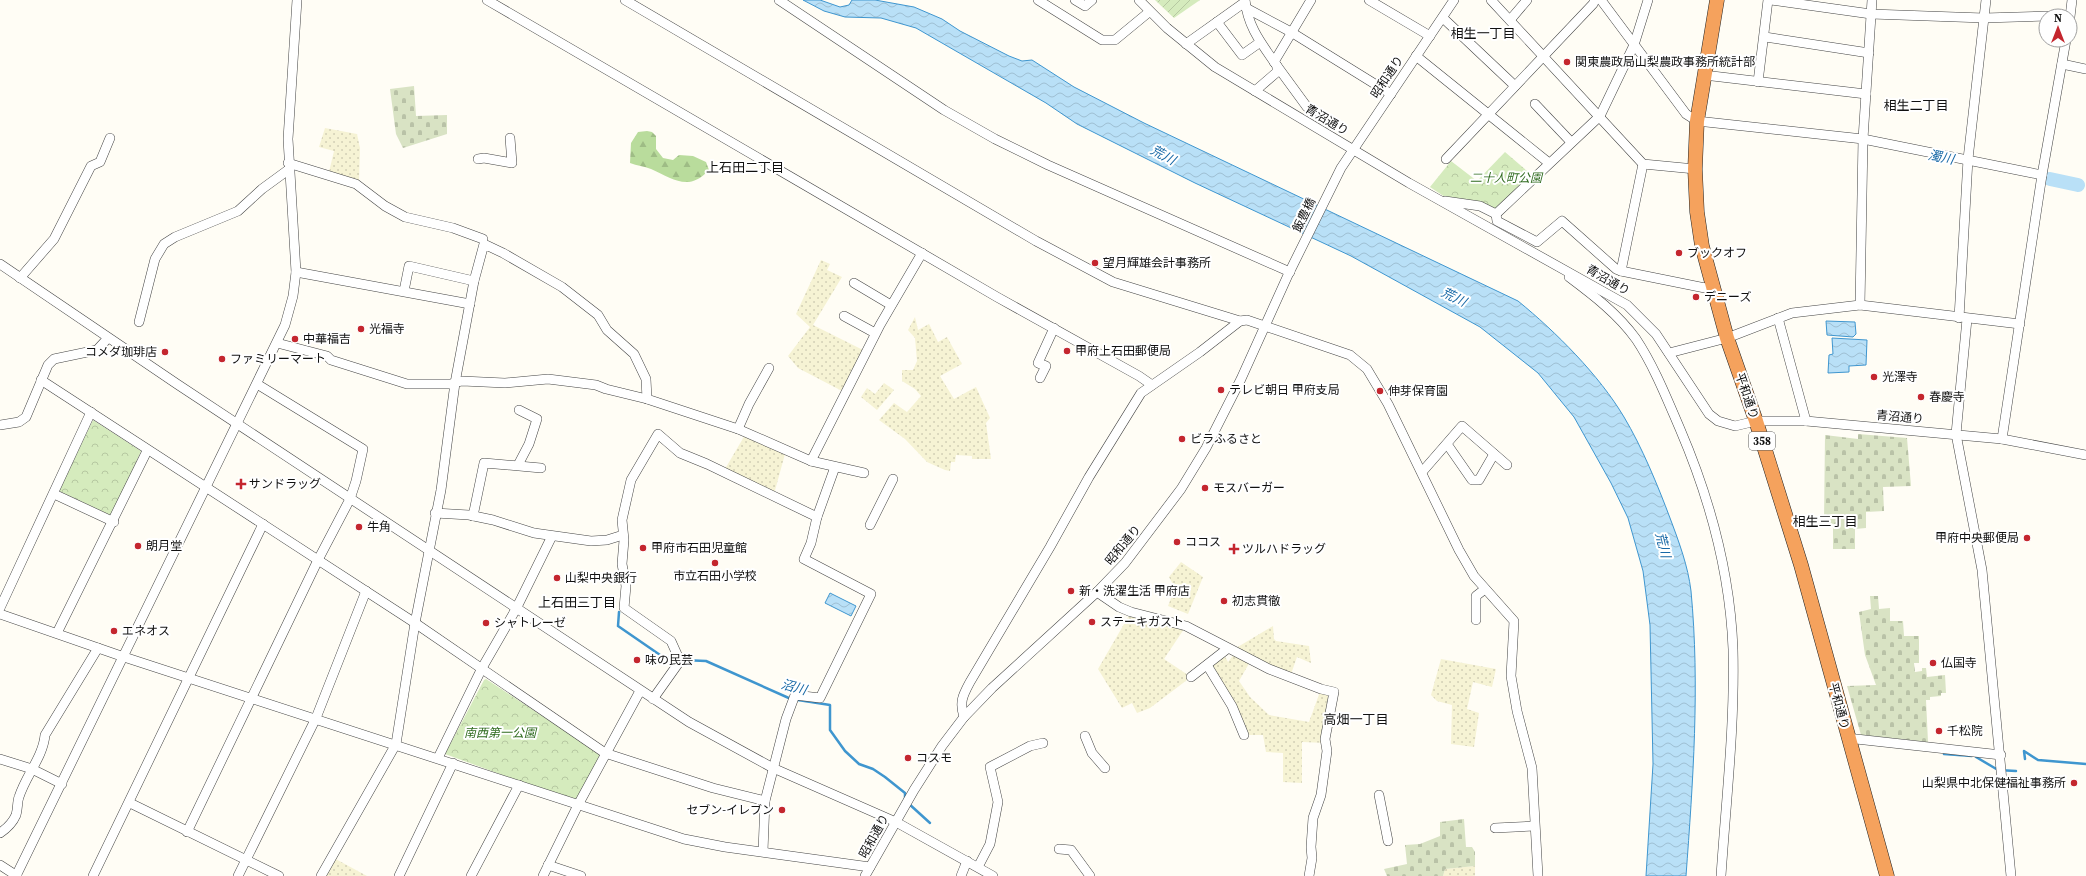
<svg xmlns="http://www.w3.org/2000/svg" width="2086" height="876" font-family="'Source Serif 4','Noto Sans JP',serif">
<defs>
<pattern id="farmland-dots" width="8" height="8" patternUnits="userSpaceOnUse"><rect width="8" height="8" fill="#f6f3d4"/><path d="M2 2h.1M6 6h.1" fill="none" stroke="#d2cfb5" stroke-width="1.8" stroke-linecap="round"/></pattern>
<pattern id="forest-firs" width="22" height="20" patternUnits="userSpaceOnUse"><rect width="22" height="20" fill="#b9dc9c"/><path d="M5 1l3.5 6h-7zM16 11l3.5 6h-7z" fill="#9ebc85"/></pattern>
<pattern id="cemetery-stones" width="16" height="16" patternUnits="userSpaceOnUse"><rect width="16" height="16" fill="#d9e3c4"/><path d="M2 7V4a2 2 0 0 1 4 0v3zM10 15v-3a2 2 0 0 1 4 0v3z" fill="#b9c2a7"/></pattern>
<pattern id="park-crowns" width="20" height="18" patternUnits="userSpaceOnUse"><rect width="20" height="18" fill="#d5ebbd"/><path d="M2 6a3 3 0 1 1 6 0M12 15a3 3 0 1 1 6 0" fill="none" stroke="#b6c8a1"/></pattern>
<pattern id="garden-furrows" width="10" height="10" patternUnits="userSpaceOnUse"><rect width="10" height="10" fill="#d5ebbd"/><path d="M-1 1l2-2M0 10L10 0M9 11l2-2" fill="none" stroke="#b6c8a1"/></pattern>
<pattern id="water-waves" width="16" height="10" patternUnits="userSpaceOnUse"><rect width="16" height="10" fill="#b9e0f7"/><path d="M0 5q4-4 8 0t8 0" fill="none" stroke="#9ebfd3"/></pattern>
</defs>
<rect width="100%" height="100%" fill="#fffdf5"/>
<g fill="url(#farmland-dots)">
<path d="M325 128 357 134 360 148 359 182 329 172 334 151 319 147Z"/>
<path d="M821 260 830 264 827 270 842 277 813 325 863 350 842 391 798 368 788 356 810 327 796 314Z"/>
<path d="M915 317 918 330 929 324 938 342 947 337 962 364 940 376 954 399 976 387 990 418 986 423 991 459H972V456L956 455 955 462H951L950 471 945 470 927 462 905 439 879 420 894 403 907 412 921 396 915 389 902 381V370H913L917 361 915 338 908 330Z"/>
<path d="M884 383 894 390 877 410 861 397 867 388 875 394Z"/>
<path d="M745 435 785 454 774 494 725 469Z"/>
<path d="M1181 562 1203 577 1188 614 1168 606 1175 588 1169 577Z"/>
<path d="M1131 612 1186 626 1164 659 1191 677 1150 708 1137 713 1132 703 1122 708 1098 669Z"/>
<path d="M1273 626 1274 639 1276 641 1309 646 1311 663 1297 657 1290 677 1251 660 1239 681 1250 697 1269 715 1309 722 1321 689 1334 692 1326 743 1302 742V783L1283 782V753L1266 752 1263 735H1244L1207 665 1223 653 1228 662 1235 653 1231 651Z"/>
<path d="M1441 659 1496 669 1492 687 1473 682 1467 709 1479 713 1474 747 1451 744 1452 705 1437 701 1431 695Z"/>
<path d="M332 857 367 876H321Z"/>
<path d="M1475 866V876H1443L1445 869Z"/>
</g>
<path fill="url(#forest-firs)" d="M647 131 652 132 656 136V149L663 158 673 160 679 155 693 156 706 162 709 170C689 192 673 179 651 169 644 166 637 166 630 163L631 143 638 132Z"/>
<g fill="url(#cemetery-stones)">
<path d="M414 86 416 116 447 115V134L403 148 396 134 390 89Z"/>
<path d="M1858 434 1907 438 1911 486 1883 487 1884 511 1866 512V528L1855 529V549H1833V524L1824 523 1825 435 1858 439Z"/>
<path d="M1870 596H1878L1879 609 1890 608V621H1903L1904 636H1919V663H1914L1915 672 1922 671V668H1926L1927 677 1945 675 1946 693H1941V696L1930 697V700H1926L1928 742 1861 735 1847 686 1876 685 1865 655 1859 612 1871 609Z"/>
<path d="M1464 819 1466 847H1472L1475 852V866L1445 869 1443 876H1387L1384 869 1407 864 1405 845 1420 844 1440 836V822Z"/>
</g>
<g fill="url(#park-crowns)">
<path d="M1505 152 1534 177 1496 214 1448 199 1430 187 1451 161 1477 181Z"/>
<path d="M93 420 141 451 112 516 59 491Z"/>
<path d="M486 679 600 754V758L579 799 574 801 445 754 484 680Z"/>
</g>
<path fill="url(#garden-furrows)" d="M1155 0H1200L1174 18Z"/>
<g fill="url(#water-waves)" stroke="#3f96cf">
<path d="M803 0H820L840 7 849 5 852 0H875L914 7 942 19 960 31 1009 56 1022 61 1032 60 1074 87 1144 123 1518 301C1556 332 1599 375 1624 417 1642 447 1658 486 1670 518 1679 542 1688 566 1691 591 1700 686 1693 781 1686 876H1646L1653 764 1650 625 1643 571 1628 518 1611 483 1574 417 1538 373 1480 327 1351 256 1195 183 1077 124 1046 103 916 28 881 18 845 17 824 11Z"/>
<path d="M1826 321 1855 322 1856 334 1853 337 1827 335Z"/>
<path d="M1832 338 1867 340 1866 365 1849 366V372L1828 373 1829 355 1833 354Z"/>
<path d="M830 593 856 606 851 616 825 603Z"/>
</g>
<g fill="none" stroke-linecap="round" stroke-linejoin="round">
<g stroke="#3f96cf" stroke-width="2.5">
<path d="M619 612 618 626 663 657 677 659"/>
<path d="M682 660 706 661 791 699"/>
<path d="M798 700 830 705V730L845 751 859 764 873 769 885 777 905 793V800"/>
<path d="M1944 754 1972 756"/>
<path d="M1976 757 1998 770 2016 771"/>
<path d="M2025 759 2024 751 2038 760 2086 764"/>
<path d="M908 803 930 823"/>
</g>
<path stroke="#b9e0f7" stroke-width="14" d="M2050 179 2078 185"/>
<g stroke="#444" stroke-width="10">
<g id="minor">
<path d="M487 0 997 297 1139 376 1152 385"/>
<path d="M625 0 1036 241 1113 282 1240 321"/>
<path d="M779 0 944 110 995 139 1048 165 1290 272"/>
<path d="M1038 0 1102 40H1115L1149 12"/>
<path d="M1075 0 1085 6 1092 0"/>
<path d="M1139 0 1167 28 1215 67 1409 183 1627 305 1656 334 1709 414 1718 421 1735 426 1756 421H1806L2002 439 2086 455"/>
<path d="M1245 0C1248 28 1262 44 1277 66V72L1255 91"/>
<path d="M1369 0 1430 36"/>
<path d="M1491 0 1643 164 1695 169"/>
<path d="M1601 0 1686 114 1697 121 1863 139 2042 175"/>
<path d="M1771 0 1871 14 1984 18 2046 16"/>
<path d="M1246 8 1291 32 1391 94"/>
<path d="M2070 17 2072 0"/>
<path d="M1443 18 1515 86"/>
<path d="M1510 20 1527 0"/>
<path d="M1217 22 1242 55 1259 43"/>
<path d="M1765 37 1869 53"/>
<path d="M1186 44 1245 2"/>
<path d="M1416 56 1549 163"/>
<path d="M1274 62 1311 0"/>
<path d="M2062 64 2086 69"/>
<path d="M1277 66 1307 107 1315 111"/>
<path d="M1704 75 1866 94"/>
<path d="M1758 82 1768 0"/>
<path d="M1535 104 1571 142"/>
<path d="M478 159 484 158 512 163 510 138"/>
<path d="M1446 159 1593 4 1595 0"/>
<path d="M288 163 356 184 385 206 405 217 453 228 483 239"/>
<path d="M1445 201 1480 206 1496 214 1600 116 1634 45 1648 0"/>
<path d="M1496 214 1497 221 1537 242 1562 221 1616 269 1621 271 1705 288 1713 285"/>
<path d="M0 264 177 384 689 722 773 768 896 822 993 876"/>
<path d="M1621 271 1643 164"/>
<path d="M296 272 470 304"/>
<path d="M1569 277C1593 295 1618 314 1636 339 1654 366 1667 399 1680 429 1710 499 1730 573 1733 649 1735 725 1726 801 1721 876"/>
<path d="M20 278 54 239 91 166 100 162 110 138"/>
<path d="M854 283 891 305"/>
<path d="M404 291 409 266 474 281"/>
<path d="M1860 305 1863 139 1872 0"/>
<path d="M844 316 875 333"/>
<path d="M1778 318 1806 421"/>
<path d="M1959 318 1968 159 1986 0"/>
<path d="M1967 319 1956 434 1982 570 2011 876"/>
<path d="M139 322 155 259 164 244 175 237 238 211 262 189 288 170"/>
<path d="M277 343 327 356 331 360 407 384H450L462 381 505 383 548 379 596 385 606 389 647 399 738 429 811 461 864 473"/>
<path d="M1669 353 1727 338 1792 313 1860 305 2020 324"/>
<path d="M1040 378 1046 366 1038 363 1054 328"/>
<path d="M41 380 415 623 605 753 713 788 765 801"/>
<path d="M0 425 19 422 26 417 48 365 54 359 97 350 108 338"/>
<path d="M738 429 749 404 769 368"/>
<path d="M2002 439 2042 175 2066 40"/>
<path d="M1447 444 1472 480H1479L1494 454"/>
<path d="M811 461 880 325 922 253"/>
<path d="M518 465 529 444 537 419 519 410"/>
<path d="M1422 472 1462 426 1507 465"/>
<path d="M54 494 114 522"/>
<path d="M435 513 469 515 493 520 534 533 591 541 607 540 623 535"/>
<path d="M473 516 484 463 541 468"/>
<path d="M817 517 835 467"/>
<path d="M870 525 893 479"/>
<path d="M1097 592 1119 607 1131 612 1186 626 1269 669 1321 689 1334 692 1325 739 1327 751 1321 795 1313 818 1311 847 1312 858 1309 876"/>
<path d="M0 608 91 412"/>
<path d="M0 614 124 657 684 839 725 847 870 867"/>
<path d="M1476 620V596L1485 589"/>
<path d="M57 633 147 451"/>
<path d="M1207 665 1232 706 1244 735"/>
<path d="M1191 677 1227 649"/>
<path d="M653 699 680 661 671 641 624 608 626 586 622 564 624 540 622 520 631 480 658 434 680 453 707 464 817 517 811 543 804 559 871 594 820 698 795 695 786 719 765 801 763 851"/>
<path d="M964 717C959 702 963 695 970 682L1050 547 1089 477 1141 393 1200 352 1240 321 1247 320 1350 355 1367 369 1388 404 1459 550 1474 576 1514 621 1511 676 1517 711 1532 768 1538 876"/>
<path d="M1085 736 1092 753 1105 768"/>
<path d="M1847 738 2001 755"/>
<path d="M438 758 482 668 516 609 552 536"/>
<path d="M0 759 32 769 62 784"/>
<path d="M1379 795 1388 841"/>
<path d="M130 803 279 876"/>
<path d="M1495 828 1534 826"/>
<path d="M187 832 318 560 350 499 356 481 363 449 257 384"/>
<path d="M0 833C6 829 13 822 16 815 18 809 17 802 19 797 26 775 43 757 45 735L98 648"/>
<path d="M1059 849 1071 850 1090 876"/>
<path d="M0 865 17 876"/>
<path d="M548 865 581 876"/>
<path d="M978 867 990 844 998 802 990 767 1030 746 1043 743"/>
<path d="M16 876 285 325 293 296 296 272 288 139 297 0"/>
<path d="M93 876 263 524"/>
<path d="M238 876 316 718 366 591"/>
<path d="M321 876 396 744 415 623 441 490 455 383 474 281 484 244 503 253 562 287 598 315 607 330 634 354 646 379 647 399"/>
<path d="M399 876 453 763"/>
<path d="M471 876 519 785"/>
<path d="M543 876 578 805 640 691"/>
<path d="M865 876 914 790 942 746 964 717 992 688 1097 592 1125 563 1181 489 1206 448 1241 379 1288 275 1341 168 1454 0"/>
<path d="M961 876 967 861"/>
</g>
</g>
<g stroke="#222" stroke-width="15">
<path id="highway" d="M1717 0 1697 121 1695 169 1697 212 1702 246 1727 338 1756 421 1801 565 1887 876"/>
</g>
<use href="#minor" stroke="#fff" stroke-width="9"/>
<use href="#highway" stroke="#f5a25d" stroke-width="14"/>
</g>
<g fill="#c4262e" stroke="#fff" stroke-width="1.5">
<circle cx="1567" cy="62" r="4"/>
<circle cx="1679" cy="253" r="4"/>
<circle cx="1095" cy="263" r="4"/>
<circle cx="1696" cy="297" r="4"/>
<circle cx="361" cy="329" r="4"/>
<circle cx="295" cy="339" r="4"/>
<circle cx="1067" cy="351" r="4"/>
<circle cx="165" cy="352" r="4"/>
<circle cx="222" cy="359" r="4"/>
<circle cx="1874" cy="377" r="4"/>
<circle cx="1221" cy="390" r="4"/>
<circle cx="1380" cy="391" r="4"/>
<circle cx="1921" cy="397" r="4"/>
<circle cx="1182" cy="439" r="4"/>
<path d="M239 478h4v4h4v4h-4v4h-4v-4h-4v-4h4z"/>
<circle cx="1205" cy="488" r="4"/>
<circle cx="359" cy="527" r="4"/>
<circle cx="2027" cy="538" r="4"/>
<circle cx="1177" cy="542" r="4"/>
<circle cx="138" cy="546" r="4"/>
<circle cx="643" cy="548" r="4"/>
<path d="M1232 543h4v4h4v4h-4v4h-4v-4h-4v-4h4z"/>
<circle cx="715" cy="563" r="4"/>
<circle cx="557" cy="578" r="4"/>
<circle cx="1071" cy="591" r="4"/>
<circle cx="1224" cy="601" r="4"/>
<circle cx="1092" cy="622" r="4"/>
<circle cx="486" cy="623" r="4"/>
<circle cx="114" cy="631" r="4"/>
<circle cx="637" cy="660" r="4"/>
<circle cx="1933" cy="663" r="4"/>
<circle cx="1939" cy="731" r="4"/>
<circle cx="908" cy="758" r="4"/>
<circle cx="2074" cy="783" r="4"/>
<circle cx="782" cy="810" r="4"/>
</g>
<g text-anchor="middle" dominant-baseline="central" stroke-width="4" stroke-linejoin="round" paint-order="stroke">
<rect fill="#fff" stroke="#585858" stroke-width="1" x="1749" y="432" width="26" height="18" rx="3"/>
<g font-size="11" font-weight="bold" fill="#111">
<text x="1762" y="441">358</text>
</g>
<g font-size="12" fill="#111" stroke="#fff" text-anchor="start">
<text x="1575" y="62">関東農政局山梨農政事務所統計部</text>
<text x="1687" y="253">ブックオフ</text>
<text x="1103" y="263">望月輝雄会計事務所</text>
<text x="1704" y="297">デニーズ</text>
<text x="369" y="329">光福寺</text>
<text x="303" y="339">中華福吉</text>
<text x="1075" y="351">甲府上石田郵便局</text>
<text x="157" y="352" text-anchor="end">コメダ珈琲店</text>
<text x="230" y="359">ファミリーマート</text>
<text x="1882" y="377">光澤寺</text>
<text x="1229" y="390">テレビ朝日 甲府支局</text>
<text x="1388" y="391">伸芽保育園</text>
<text x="1929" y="397">春慶寺</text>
<text x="1190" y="439">ビラふるさと</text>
<text x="249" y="484">サンドラッグ</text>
<text x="1213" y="488">モスバーガー</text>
<text x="367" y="527">牛角</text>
<text x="2019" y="538" text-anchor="end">甲府中央郵便局</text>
<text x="1185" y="542">ココス</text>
<text x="146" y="546">朗月堂</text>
<text x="651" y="548">甲府市石田児童館</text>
<text x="1242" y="549">ツルハドラッグ</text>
<text x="715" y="576" text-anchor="middle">市立石田小学校</text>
<text x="565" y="578">山梨中央銀行</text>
<text x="1079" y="591">新・洗濯生活 甲府店</text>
<text x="1232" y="601">初志貫徹</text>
<text x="1100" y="622">ステーキガスト</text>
<text x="494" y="623">シャトレーゼ</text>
<text x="122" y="631">エネオス</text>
<text x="645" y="660">味の民芸</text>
<text x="1941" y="663">仏国寺</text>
<text x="1947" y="731">千松院</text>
<text x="916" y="758">コスモ</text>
<text x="2066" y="783" text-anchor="end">山梨県中北保健福祉事務所</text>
<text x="774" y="810" text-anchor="end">セブン-イレブン</text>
</g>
<g font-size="12" fill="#111" stroke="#fff">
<text transform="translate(1387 77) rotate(-56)">昭和通り</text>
<text transform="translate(1327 120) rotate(31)">青沼通り</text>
<text transform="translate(1304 215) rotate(-64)">飯豊橋</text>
<text transform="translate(1608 280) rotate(30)">青沼通り</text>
<text transform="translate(1747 396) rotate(71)">平和通り</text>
<text transform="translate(1900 417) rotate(5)">青沼通り</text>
<text transform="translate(1123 545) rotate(-50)">昭和通り</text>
<text transform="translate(1839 706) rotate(75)">平和通り</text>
<text transform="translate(874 836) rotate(-61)">昭和通り</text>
</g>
<g font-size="12" font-style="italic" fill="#2f6b1f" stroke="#fff">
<text x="1506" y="178">二十人町公園</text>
<text x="500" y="733">南西第一公園</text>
</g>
<g font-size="13" fill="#111" stroke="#fff">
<text x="1483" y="33">相生一丁目</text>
<text x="1916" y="105">相生二丁目</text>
<text x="745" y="167">上石田二丁目</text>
<text x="1825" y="521">相生三丁目</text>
<text x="577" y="602">上石田三丁目</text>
<text x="1356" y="719">高畑一丁目</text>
</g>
<g font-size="13" font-style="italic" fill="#1768a6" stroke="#fff">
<text transform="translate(1163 155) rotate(28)">荒川</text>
<text transform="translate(1941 157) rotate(11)">濁川</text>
<text transform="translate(1454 297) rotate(26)">荒川</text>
<text transform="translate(1663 545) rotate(76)">荒川</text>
<text transform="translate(794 687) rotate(15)">沼川</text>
</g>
</g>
<g transform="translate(2058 28)"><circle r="19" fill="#ffffff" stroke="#a0a0a0"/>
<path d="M0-3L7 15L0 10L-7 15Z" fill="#c4262e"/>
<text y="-6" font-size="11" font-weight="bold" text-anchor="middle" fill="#111111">N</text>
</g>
</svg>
